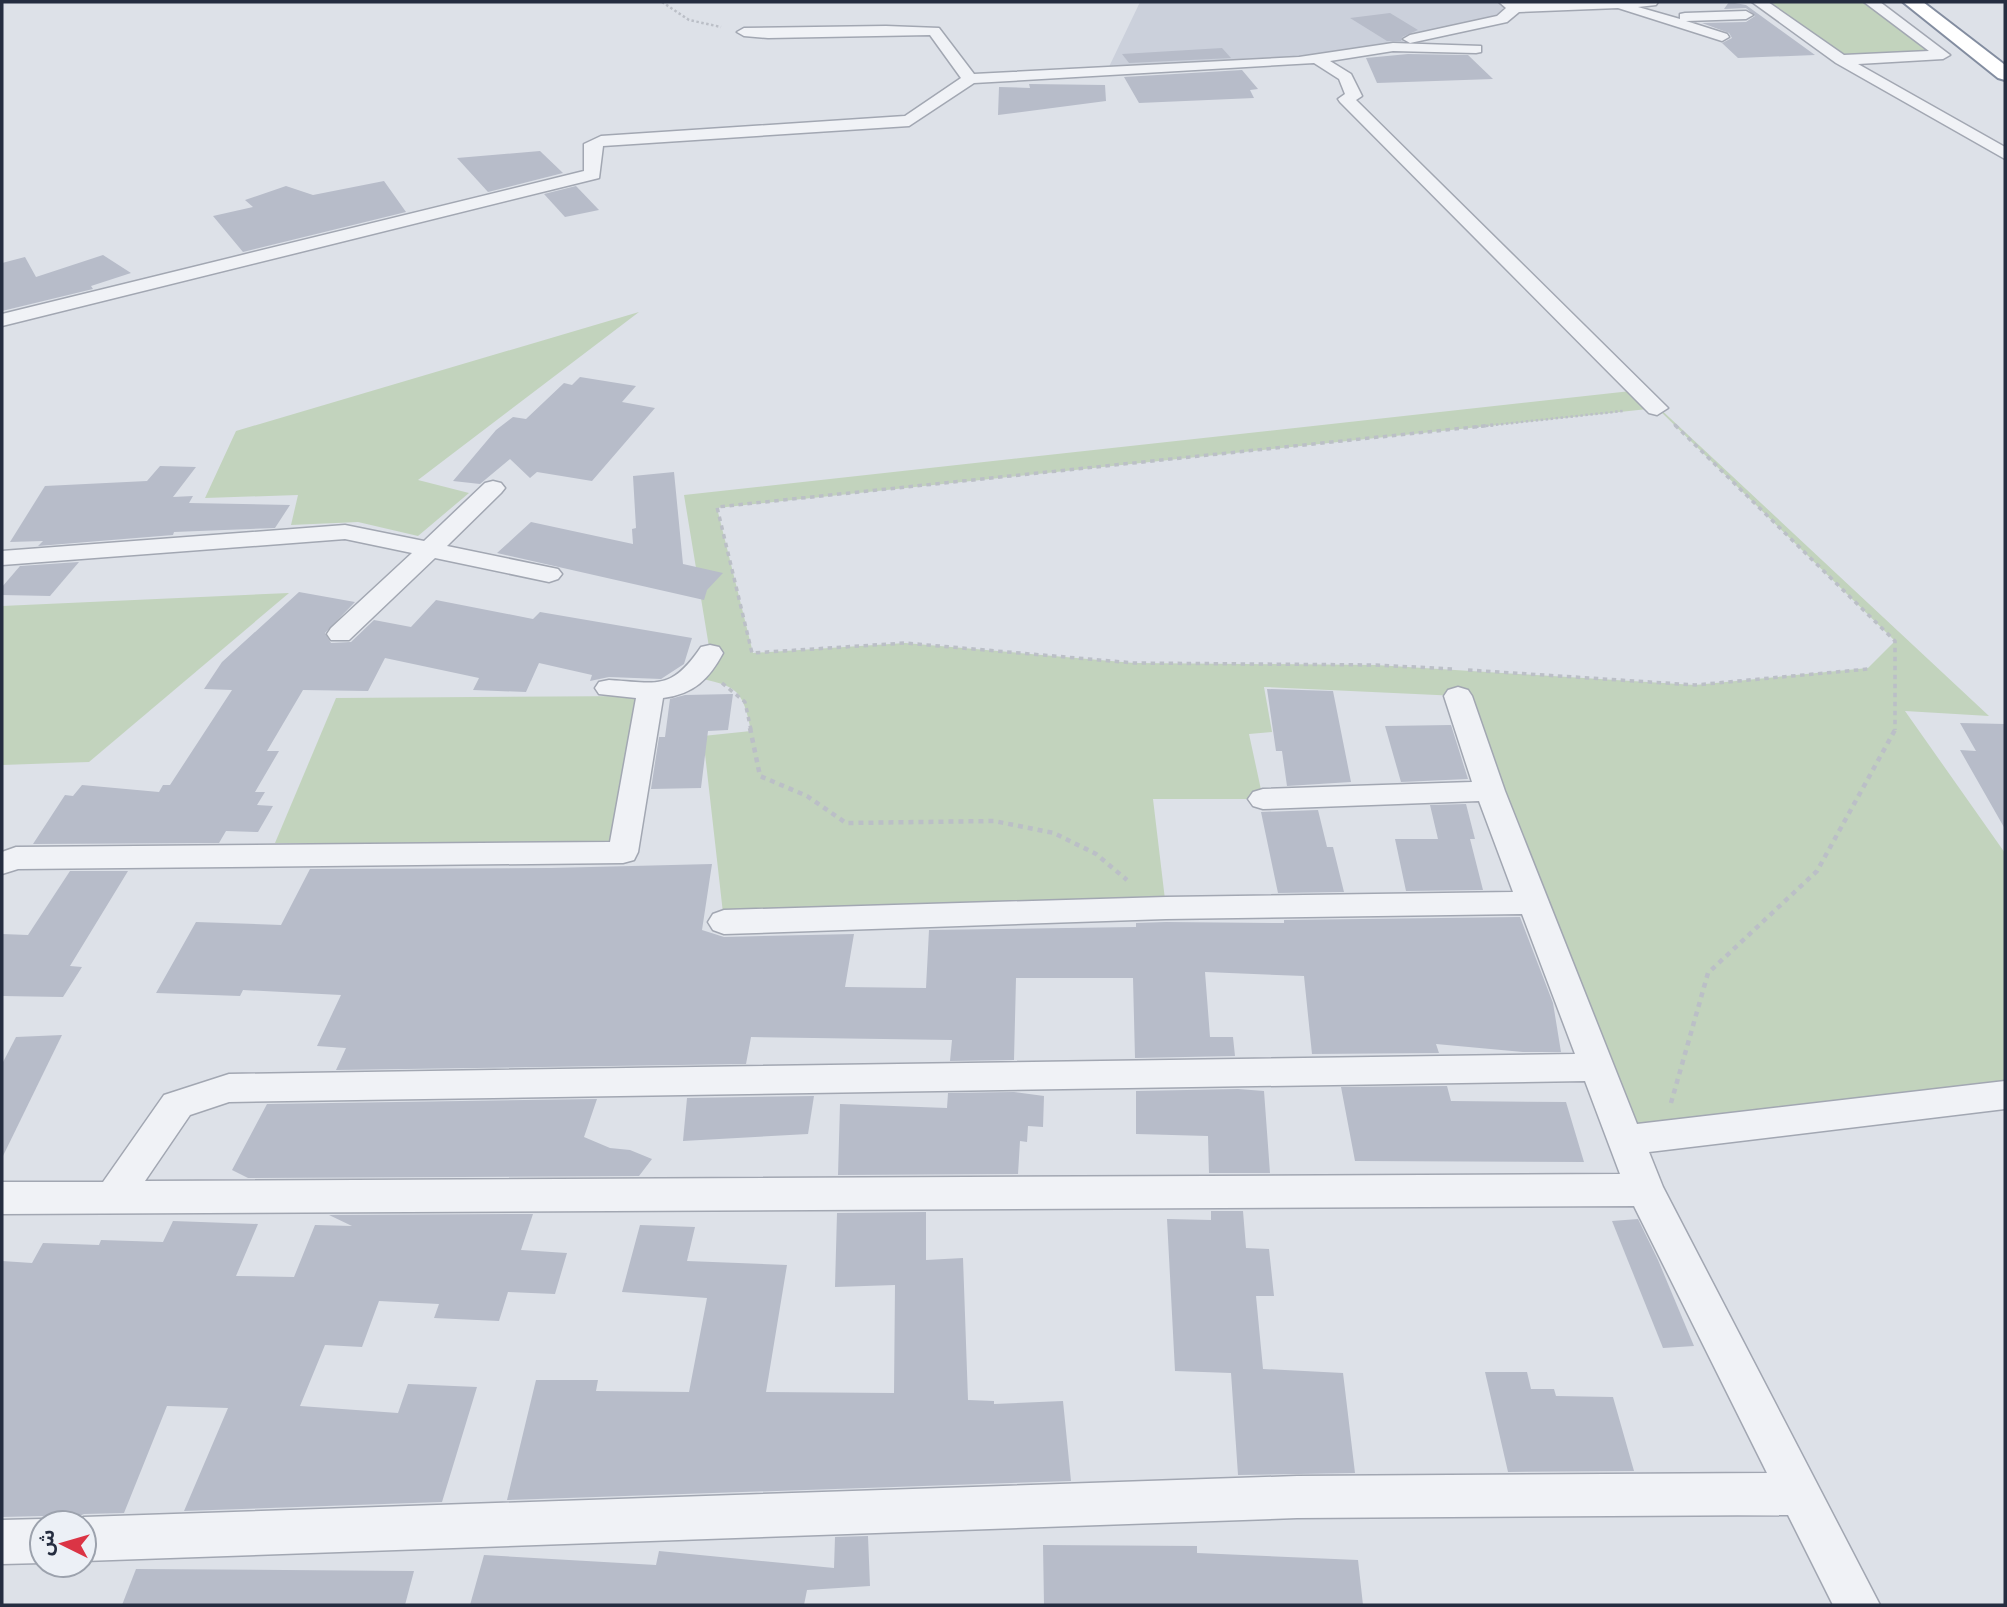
<svg xmlns="http://www.w3.org/2000/svg" width="2007" height="1607" font-family="Figtree,'Noto Sans Arabic',sans-serif">
<rect width="100%" height="100%" fill="#dde1e8"/>
<path fill="#cbd0db" d="M1140 2H1506L1515 8 1502 19 1415 36 1393 47 1335 56 1107 71Z"/>
<g fill="#c2d3bd" fill-rule="evenodd">
<path d="M1766 2H1866L1928 49 1924 51 1843 57Z"/>
<path d="M639 312 418 480 469 493 418 536 358 522 291 525 298 495 205 498 236 431Z"/>
<path d="M1640 390 1989 716 1905 711 2005 853V1095L1627 1140 1458 696 1264 687 1272 732 1249 734 1263 799H1153L1166 908 724 922 703 736 751 731C743 688 736 686 694 677L710 653 684 495ZM1657 408 1895 641 1868 668 1695 685 1376 665 1134 663 905 643 753 653 717 508Z"/>
<path d="M289 593 89 762 2 765V606Z"/>
<path d="M638 696 613 844 275 843 336 698Z"/>
</g>
<g fill="#b7bcc9">
<path d="M1729 2 1746 5 1815 55 1738 58 1722 43 1732 38 1729 33 1702 23 1746 22 1755 16 1746 8 1724 9Z"/>
<path d="M1390 13 1418 30 1402 37 1401 41H1387L1350 18Z"/>
<path d="M1222 48 1231 58 1129 63 1122 54Z"/>
<path d="M1408 54 1468 55 1493 79 1377 83 1366 58Z"/>
<path d="M1242 70 1258 89 1250 90 1254 98 1139 103 1124 77Z"/>
<path d="M1029 84 1105 85 1106 101 998 115 999 87 1030 88Z"/>
<path d="M540 151 563 173 488 192 457 158Z"/>
<path d="M384 181 406 212 243 252 213 216 253 207 245 200 286 186 313 195Z"/>
<path d="M576 186 599 210 565 217 544 194Z"/>
<path d="M103 255 131 273 91 286 93 289 2 311V263L25 257 36 277Z"/>
<path d="M580 377 636 386 622 402 655 408 592 481 537 472 530 478 510 459 480 484 453 481 496 430 513 417 526 419 564 383 572 385Z"/>
<path d="M160 466 196 467 173 497 193 496 189 503 290 505 275 528 174 532 173 535 38 546 43 541 10 542 45 486 147 481Z"/>
<path d="M674 472 683 564 723 573 707 590 704 600 497 553 531 522 633 544 632 529 636 528 633 476Z"/>
<path d="M79 562 50 596 2 595V587L20 566Z"/>
<path d="M299 592 355 602 325 633 331 643 351 642 374 620 411 627 436 600 533 619 540 612 692 638 684 664 661 679 609 677 590 681 592 675 539 663 526 692 473 690 479 678 385 658 368 691 303 690 267 751H279L255 792H265L257 805 273 806 258 832 226 831 219 843 33 844 65 795 73 796 82 785 159 792 163 785H170L232 690 204 689 222 662Z"/>
<path d="M1267 689 1333 691 1351 782 1287 786 1282 751H1276Z"/>
<path d="M733 694 728 730 708 731 701 788 651 789 659 737H665L670 699 685 695Z"/>
<path d="M1960 723 2005 724V829L1960 750 1976 751Z"/>
<path d="M1451 725 1468 779 1401 782 1385 726Z"/>
<path d="M1466 804 1475 839H1470L1483 890 1406 891 1395 839H1438L1430 805Z"/>
<path d="M1318 810 1327 847H1333L1344 892 1278 893 1261 812Z"/>
<path d="M712 864 702 930 724 937 854 934 845 987 926 988 929 930 1136 927V923L1166 922 1284 923V920L1520 917 1553 1003 1561 1052H1523L1436 1044 1439 1053 1312 1054 1304 976 1205 972 1210 1037H1233L1235 1056 1135 1058 1133 978H1016L1014 1060 950 1061 952 1040 751 1037 746 1064 336 1070 346 1048 317 1046 341 995 243 990 240 996 156 993 196 922 281 925 310 869 551 868Z"/>
<path d="M70 871H128L70 966 82 967 63 997 2 996V934L28 935Z"/>
<path d="M62 1035 2 1158V1064L16 1037Z"/>
<path d="M1447 1086 1451 1101 1566 1102 1584 1162 1355 1161 1341 1087Z"/>
<path d="M1238 1089 1264 1091 1270 1173H1209L1208 1136 1136 1134V1091Z"/>
<path d="M1014 1092 1044 1096 1043 1127 1028 1126 1027 1142 1020 1141 1018 1174 838 1175 840 1104 947 1108 948 1093Z"/>
<path d="M814 1096 808 1134 683 1141 687 1098Z"/>
<path d="M597 1099 584 1137 610 1148 630 1150 652 1159 639 1176 248 1178 232 1170 267 1104Z"/>
<path d="M1211 1211H1243L1246 1248 1269 1249 1274 1296H1256L1263 1369 1343 1373 1355 1473 1238 1475 1231 1373 1175 1371 1167 1219 1211 1220Z"/>
<path d="M926 1212V1260L963 1258 968 1400 994 1401V1404L1063 1401 1071 1481 507 1500 536 1380H598L596 1391 689 1392 707 1298 622 1292 640 1225 695 1227 687 1261 787 1265 766 1392 894 1393 895 1285 835 1287 837 1213Z"/>
<path d="M533 1214 521 1250 567 1253 555 1294 508 1292 499 1321 434 1318 439 1304 379 1301 362 1347 325 1345 300 1406 398 1413 408 1384 477 1387 442 1502 184 1511 228 1408 167 1406 124 1513 84 1514 67 1521H54L42 1516 2 1517V1261L32 1263 43 1243 99 1245 101 1240 163 1242 173 1221 258 1224 236 1276 294 1277 315 1225 352 1226 329 1215Z"/>
<path d="M1638 1219 1658 1260 1694 1346 1663 1348 1612 1221Z"/>
<path d="M1485 1372H1527L1531 1389H1554L1556 1396 1613 1397 1634 1471 1508 1472Z"/>
<path d="M868 1536 870 1586 807 1590 804 1605H470L484 1555 656 1565 659 1551 834 1568 835 1537Z"/>
<path d="M1043 1545 1197 1546V1553L1358 1560 1363 1605H1044Z"/>
<path d="M136 1569 414 1571 405 1605H122Z"/>
</g>
<g fill="none" stroke-linecap="round" stroke-linejoin="round">
<g stroke="#a2a7b2" stroke-width="3">
<g id="minor">
<path d="M1499 2H1658L1656 5 1638 7 1680 19V14L1685 13 1746 11 1753 15 1746 19 1686 21 1727 34 1729 37 1722 41 1618 8 1519 12 1507 22 1410 43 1403 39 1410 35 1497 16 1506 8Z"/>
<path d="M1752 2H1768L1844 55 1929 51 1864 2H1880L1950 55 1943 59 1858 64 2005 147V159L1836 63Z"/>
<path d="M886 26 939 28 974 74 1299 57 1393 43 1481 46V52L1476 53 1393 51 1330 61 1351 74 1362 96 1356 100 1668 408 1657 415 1649 413 1340 102 1338 99 1345 94 1339 79 1314 63 974 83 909 126 603 146 599 178 2 326V314L584 171V144L601 136 905 116 961 78 930 35 768 38 744 36 737 32 744 28Z"/>
<path d="M493 481 501 483 505 488 501 493 447 546 558 569 562 574 558 579 549 582 435 558 349 640H331L327 634 331 628 412 553 345 539 2 565V551L345 525 424 541 485 483Z"/>
<path d="M710 645 719 647 723 653C709 679 694 694 663 698L638 852 634 860 623 863 18 869 2 874V852L16 847 610 842 636 698 599 694 595 688 599 682 609 680C658 683 671 691 701 647Z"/>
<path d="M1458 687 1468 690 1472 696 1505 791 1637 1124 2005 1081V1109L1649 1152 1663 1187 1880 1605H1833L1788 1515 1297 1518 84 1561V1523H69L84 1517 1297 1476 1767 1473 1634 1206 2 1214V1182H103L164 1095 229 1074 1575 1054 1522 914 1166 919 724 934 713 930 708 922 713 914 724 910 1166 897 1513 892 1479 801 1263 809 1253 806 1248 799 1253 792 1263 789 1472 782 1444 696 1448 690ZM1585 1081 1620 1174 145 1181 190 1115 229 1102Z"/>
<path d="M42 1519 52 1523H42V1563L2 1564V1520Z"/>
</g>
</g>
<g stroke="#838da0" stroke-width="4">
<path id="motorway" d="M1903 2H1923L2005 65V80L1998 78Z"/>
</g>
<g stroke="#bbbfc7" stroke-width="2.5" stroke-dasharray="2.5 2.5" stroke-linecap="butt">
<path d="M662 2 689 20 721 27"/>
<path d="M1674 424 1677 427"/>
<path d="M1476 427 1623 411"/>
</g>
<g stroke="#bbbfc7" stroke-width="3.5" stroke-dasharray="4.5 4.5" stroke-linecap="butt">
<path d="M1675 425 1895 641V730"/>
<path d="M1452 669 1376 665 1134 663 905 643 752 653 717 507 1493 425"/>
<path d="M1468 670 1695 685 1868 669"/>
<path d="M722 683 745 702 751 730"/>
</g>
<g stroke="#bbbfc7" stroke-width="4.5" stroke-dasharray="5 5" stroke-linecap="butt">
<path d="M750 728 760 776 807 796 846 823 994 821 1054 833 1096 854 1127 880"/>
<path d="M1671 1103 1708 973 1817 871 1896 728"/>
</g>
<use href="#minor" fill="#f0f2f6" fill-rule="evenodd"/>
<use href="#motorway" fill="#fff" fill-rule="evenodd"/>
</g>
<rect width="2007" height="1607" fill="none" stroke="#252d40" stroke-width="7"/>
<g transform="translate(63 1544) rotate(275)"><circle r="33" fill="#ecf0f6" stroke="#9ca2ad" stroke-width="2"/>
<path d="M0-5L12 26L0 18L-12 26Z" fill="#db3445"/>
<text y="-10" font-size="19" font-weight="bold" text-anchor="middle" fill="#252d40">ش</text>
</g>
</svg>
